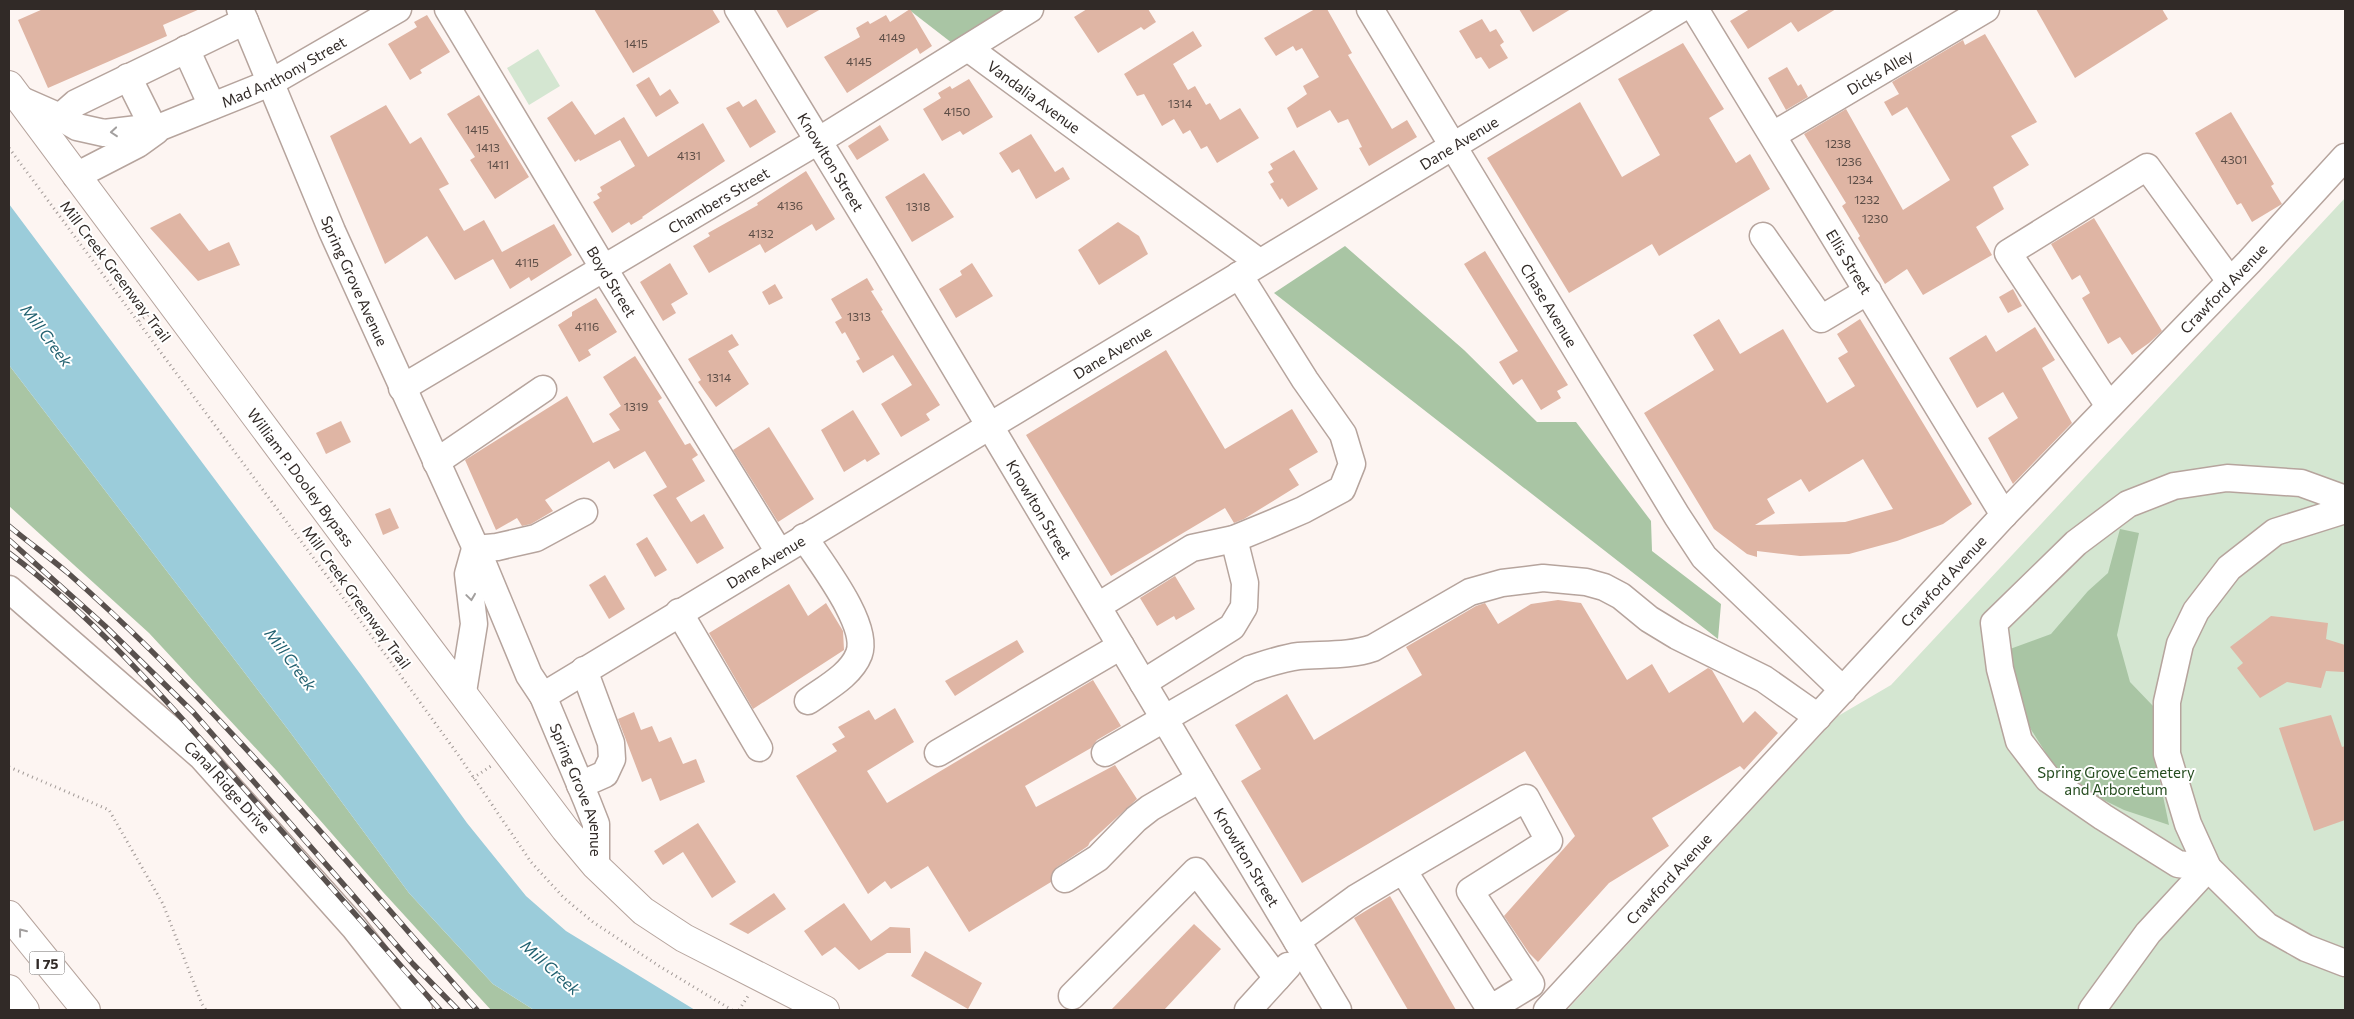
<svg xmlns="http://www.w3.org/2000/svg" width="2354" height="1019" font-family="Commissioner,sans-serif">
<rect width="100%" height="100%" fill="#fdf5f2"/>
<g fill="#d4e6d1">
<path d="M538 49 560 86 529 105 507 68Z"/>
<path d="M2345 198V1010H1567L1838 716 1891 685Z"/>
</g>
<g fill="#a9c5a4">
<path d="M908 9H1004L952 43Z"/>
<path d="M1345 246 1464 350 1537 422H1576L1651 521 1652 551 1721 604 1718 639 1274 293Z"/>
<path d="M9 365 290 732 409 893 493 984 534 1010H491L383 892 276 770 149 633 9 506Z"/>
<path d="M2120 529 2139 533 2117 635 2130 682 2154 707 2158 772 2169 825 2124 810 2063 780 2020 712 2010 649 2051 634 2088 591 2108 573Z"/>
</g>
<path fill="#9bccda" d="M9 204 361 675 467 823 526 896 566 931 695 1010H534L493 984 409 893 290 732 9 365Z"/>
<g fill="#dfb5a4" fill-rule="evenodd">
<path d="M43 9H200L163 25 167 36 48 88 18 20Z"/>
<path d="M594 9H712L720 22 633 73Z"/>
<path d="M776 9H821L787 28Z"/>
<path d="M910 9 932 46 920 54 917 48 847 93 824 57 860 37 856 28 868 21 870 24 886 15 890 22Z"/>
<path d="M1087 9H1148L1156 22 1144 30 1141 27 1098 53 1074 17Z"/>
<path d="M1315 9H1327L1352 53 1348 55 1392 129 1407 120 1417 137 1369 166 1359 148 1362 147 1348 119 1338 123 1330 110 1297 128 1287 108 1307 94 1303 86 1319 77 1302 48 1296 51 1293 46 1276 56 1264 38Z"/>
<path d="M1519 9H1571L1533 32Z"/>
<path d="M1750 9H1836L1798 32 1791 22 1748 49 1730 21Z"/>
<path d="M2036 9H2162L2168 19 2075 78Z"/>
<path d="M427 15 450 52 420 70 422 73 410 80 388 44 417 27 414 22Z"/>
<path d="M1482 19 1490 32 1496 29 1504 42 1500 45 1508 58 1489 69 1481 57 1476 59 1459 31Z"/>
<path d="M1193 31 1202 46 1173 64 1188 90 1195 86 1206 105 1210 103 1220 120 1240 108 1259 138 1217 163 1207 146 1201 149 1190 130 1183 134 1174 119 1162 126 1144 94 1137 96 1124 74Z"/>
<path d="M1985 34 2037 122 2011 136 2029 165 1993 187 2004 209 1976 227 1992 255 1923 295 1907 269 1885 284 1858 238 1860 236 1842 206 1846 203 1804 134 1846 109 1903 210 1950 180 1907 107 1892 116 1884 102 1899 94 1892 82 1963 40 1965 45Z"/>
<path d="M1683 43 1724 109 1709 118 1736 163 1750 154 1770 189 1659 256 1652 244 1569 293 1487 158 1580 102 1622 177 1660 155 1618 79Z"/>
<path d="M1787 67 1798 86 1801 84 1808 97 1786 110 1768 78Z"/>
<path d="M649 77 660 96 670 89 679 103 656 117 636 85Z"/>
<path d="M969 79 993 117 963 135 960 131 942 141 923 109 941 98 938 93 950 86 952 89Z"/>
<path d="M479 95 529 177 495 199 470 160 475 157 447 114Z"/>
<path d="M756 99 776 132 750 148 726 108 739 101 743 107Z"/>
<path d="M572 101 595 135 624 117 648 157 703 123 725 161 642 217 643 218 631 225 629 222 612 233 593 202 600 198 597 194 602 191 600 187 635 166 620 140 580 161 579 159 575 162 547 118Z"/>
<path d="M386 105 410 144 421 137 449 184 439 189 464 231 484 220 502 252 554 224 572 255 531 281 529 277 510 289 493 259 455 280 427 236 385 264 330 136Z"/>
<path d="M2231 112 2274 184 2271 186 2282 204 2252 222 2241 203 2237 205 2195 133Z"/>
<path d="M880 125 889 140 857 160 848 146Z"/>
<path d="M1031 134 1055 172 1063 167 1070 179 1036 199 1019 169 1012 173 999 153Z"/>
<path d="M1294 150 1318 189 1288 207 1282 198 1280 200 1270 184 1274 182 1268 172 1273 169 1270 164Z"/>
<path d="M806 171 835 219 816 231 812 224 765 253 760 244 709 273 693 246 710 236 708 233 758 205 757 203Z"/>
<path d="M924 173 954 217 912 242 885 197Z"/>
<path d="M180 213 209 251 229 242 240 265 198 281 150 228Z"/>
<path d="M2094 218 2162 331 2149 343 2132 355 2120 337 2108 344 2082 298 2090 293 2080 275 2072 280 2051 244Z"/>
<path d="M1118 222 1139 236 1148 254 1099 285 1078 250Z"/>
<path d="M1485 251 1568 385 1557 391 1561 398 1541 410 1522 379 1513 385 1499 362 1518 351 1464 264Z"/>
<path d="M670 263 688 294 671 304 676 313 663 321 640 282Z"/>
<path d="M972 263 993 296 956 318 939 289 962 275 960 271Z"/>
<path d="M867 278 874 290 871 291 883 310 881 311 940 405 926 414 930 420 901 437 881 404 912 385 893 355 863 373 856 361 860 359 845 332 842 334 835 322 842 318 831 299Z"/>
<path d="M775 284 783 298 769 305 762 292Z"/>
<path d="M2013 289 2022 306 2008 313 1999 297Z"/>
<path d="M596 298 617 332 588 350 591 355 579 362 558 325 572 316V312Z"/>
<path d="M1719 319 1740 354 1783 329 1827 403 1855 386 1838 358 1848 352 1837 334 1860 319 1972 504 1943 524 1897 541 1849 554 1800 556 1757 551V557L1747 554 1714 529 1644 413 1714 370 1693 335ZM1863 459 1893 509 1845 522 1755 525 1775 513 1767 499 1801 479 1809 492Z"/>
<path d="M2035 327 2055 360 2042 368 2072 423 2013 484 1988 438 2018 418 2003 392 1977 408 1949 358 1986 335 1996 352Z"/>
<path d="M732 334 739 345 728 351 749 384 716 407 698 382 701 380 688 359Z"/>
<path d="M1166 350 1225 449 1292 409 1318 452 1289 469 1299 485 1244 519 1234 523 1225 508 1111 576 1026 435Z"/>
<path d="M635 356 662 398 658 401 685 445 690 443 698 455 692 459 705 481 676 498 691 522 704 514 724 548 697 564 653 495 667 487 645 451 614 469 609 461 545 500 553 511 531 524 522 526 517 518 496 530 465 460 567 396 593 443 620 430 609 414 621 406 603 377Z"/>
<path d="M853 410 880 454 867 462 865 459 844 472 821 430Z"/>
<path d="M341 421 351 442 326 454 316 433Z"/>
<path d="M769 427 814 499 778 522 733 450Z"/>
<path d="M390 508 399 528 383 535 375 514Z"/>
<path d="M647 537 667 570 655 577 636 544Z"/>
<path d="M605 575 625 609 609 619 589 585Z"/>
<path d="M1175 576 1195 609 1176 620 1174 616 1157 626 1140 598Z"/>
<path d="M789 584 808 616 826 603 843 631 844 650 753 709 709 633Z"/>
<path d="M1558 600 1581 603 1627 680 1652 664 1669 693 1708 668 1712 670 1743 723 1755 711 1778 733 1744 770 1740 766 1652 818 1669 846 1609 883 1538 962 1529 953 1504 916 1575 836 1525 751 1302 883 1241 781 1261 769 1235 725 1287 694 1314 740 1422 675 1406 647 1476 606 1485 603 1498 624 1531 604Z"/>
<path d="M2271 616 2328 623 2326 639 2345 645 2344 672 2326 671 2321 688 2287 682 2260 698 2237 668 2243 663 2230 647Z"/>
<path d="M1017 640 1024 652 955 696 945 681Z"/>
<path d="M1093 680 1121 726 1097 740 1091 748 1025 786 1036 807 1115 765 1137 799 1090 842 1088 846 1057 867 1052 873 1051 882 969 932 928 866 891 889 885 881 868 894 796 776 837 751 832 744 845 737 838 727 869 710 875 720 895 708 914 742 867 771 887 803Z"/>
<path d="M634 712 641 730 652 726 659 742 671 737 683 764 696 759 705 782 660 801 651 778 642 782 618 719Z"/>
<path d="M2331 715 2342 747 2345 746V820L2314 831 2279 728Z"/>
<path d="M698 823 736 882 712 898 683 852 663 865 654 851Z"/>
<path d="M774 893 786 909 748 934 729 924Z"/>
<path d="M1390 896 1456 1010H1408L1354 918Z"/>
<path d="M844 903 871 941 890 927 910 928 911 953H887L859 970 835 947 822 956 804 931Z"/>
<path d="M1194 924 1221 949 1164 1010H1111Z"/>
<path d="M925 951 982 983 968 1009 911 976Z"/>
</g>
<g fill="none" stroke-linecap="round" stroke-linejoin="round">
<g stroke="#b6a49d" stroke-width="29">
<g id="minor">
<path id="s1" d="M240 9 332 231 483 564 529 675 543 696 587 801 596 824V866"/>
<path id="s2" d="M448 9 604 269 779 552"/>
<path id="s3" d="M738 9 886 252 1338 1010"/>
<path id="s4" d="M1370 9 1677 516 1704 557 1843 690"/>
<path id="s5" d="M1695 9 2004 515"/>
<path id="s6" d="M968 48 1259 262"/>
<path d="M186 49 212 106"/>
<path d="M128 77 153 127"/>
<path id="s7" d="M19 99 60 117 77 127 104 133 163 126 270 83 398 9"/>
<path d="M60 117 76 103 245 21"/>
<path id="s8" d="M1773 135 1986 9"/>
<path d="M76 176 138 144 156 131"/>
<path d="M1763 236 1821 319 1868 291"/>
<path id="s9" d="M402 388 818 141 1030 9"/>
<path d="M2109 406 2008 253 2147 167 2230 281"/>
<path d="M436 462 543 389"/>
<path d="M2345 510 2275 532 2229 568 2196 611 2180 644 2167 702V754L2188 824 2208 868 2267 926 2306 948 2345 963"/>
<path d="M804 537C820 562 870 625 859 654 851 675 826 688 808 701"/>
<path d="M475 549 497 547 536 538 584 512"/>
<path id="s10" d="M9 589 202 757 354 927 419 1010"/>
<path d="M1098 606 1192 548 1234 539 1268 525 1303 510 1342 489 1352 464 1343 434 1305 380 1239 275"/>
<path d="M679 612 759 748"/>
<path d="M1143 683 1232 627 1244 607 1245 583 1234 539"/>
<path d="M463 692 474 624 468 574 475 549"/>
<path id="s11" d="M543 696 1680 9"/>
<path d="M938 753 1121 646"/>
<path d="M1105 753 1250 669C1266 664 1282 658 1299 656 1323 654 1350 656 1373 648L1470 592 1502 583 1543 578 1586 582 1604 587 1621 596 1649 619 1677 636 1764 679 1818 717"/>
<path d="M580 785 605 774 612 759 611 743 584 670"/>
<path d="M2208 868 2178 864 2103 817 2048 779 2019 741 2000 669 1994 623 2076 543 2128 504 2174 486 2227 478 2301 483 2345 499"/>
<path d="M1065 879 1098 858 1136 819 1150 808 1200 779"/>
<path d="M1297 941 1356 898 1403 870 1490 1009 1531 984 1470 891 1549 841 1526 798 1403 870"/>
<path d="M1072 996 1196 871 1277 978"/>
<path d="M1248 1010 1288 966"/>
<path id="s12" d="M1547 1010 2004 515 2249 262 2345 157"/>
<path d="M2092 1010 2148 933 2208 868"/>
</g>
</g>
<g stroke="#b6a49d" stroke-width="30">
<g id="major">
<path id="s13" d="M9 85 424 642 565 829 596 866 643 911 684 938 825 1010"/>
</g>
</g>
<g stroke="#b6a49d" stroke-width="30">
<g id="highway">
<path d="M9 915 86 1010"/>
<path d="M9 989 25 1010"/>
</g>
</g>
<g stroke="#a19996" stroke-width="3" stroke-dasharray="1 4" stroke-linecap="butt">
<path d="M9 148 393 665 459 756 531 862 564 898 593 922 659 966 732 1010"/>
<path d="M139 321 151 313"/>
<path d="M9 767 109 810 163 904 202 1004 206 1010"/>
<path d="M473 778 491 766"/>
<path d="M739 1010 748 996"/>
</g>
<use href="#minor" stroke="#fff" stroke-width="26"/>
<use href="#major" stroke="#fff" stroke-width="28"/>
<use href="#highway" stroke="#fff" stroke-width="28"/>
<g stroke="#58504d" stroke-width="5.5">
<g id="rail">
<path d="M9 526C28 542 49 557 68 573 218 705 345 861 477 1010"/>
<path d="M9 540 105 626 193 712 413 964 458 1010"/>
<path d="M9 553C93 616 165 699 234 777 303 855 371 933 440 1010"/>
</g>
</g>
<use href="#rail" stroke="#fff" stroke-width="4" stroke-dasharray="11" stroke-linecap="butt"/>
</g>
<defs><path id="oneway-chevron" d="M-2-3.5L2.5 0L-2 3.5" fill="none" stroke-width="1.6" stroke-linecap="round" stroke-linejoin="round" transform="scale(1.25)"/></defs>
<g stroke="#a29f9e">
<use href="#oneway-chevron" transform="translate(114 132) rotate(175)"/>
<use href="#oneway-chevron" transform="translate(471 597) rotate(82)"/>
<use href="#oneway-chevron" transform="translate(22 932) rotate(-128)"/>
</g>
<g text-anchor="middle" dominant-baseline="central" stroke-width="4" stroke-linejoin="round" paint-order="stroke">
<g font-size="12" fill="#5c4d46">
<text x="892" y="37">4149</text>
<text x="636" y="43">1415</text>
<text x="859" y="61">4145</text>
<text x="1180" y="103">1314</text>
<text x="957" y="111">4150</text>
<text x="477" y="129">1415</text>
<text x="1838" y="143">1238</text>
<text x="488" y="147">1413</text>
<text x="689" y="155">4131</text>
<text x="2234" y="159">4301</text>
<text x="1849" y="161">1236</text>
<text x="498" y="164">1411</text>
<text x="1860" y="179">1234</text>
<text x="1867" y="199">1232</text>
<text x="790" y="205">4136</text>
<text x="918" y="206">1318</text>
<text x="1875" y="218">1230</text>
<text x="761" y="233">4132</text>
<text x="527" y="262">4115</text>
<text x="859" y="316">1313</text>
<text x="587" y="326">4116</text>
<text x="719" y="377">1314</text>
<text x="636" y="406">1319</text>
</g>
<rect fill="#fff" stroke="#6f6a68" stroke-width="1" x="29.5" y="951.5" width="35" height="23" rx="4"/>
<g font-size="14" font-weight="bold" fill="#312a27">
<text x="47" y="963">I 75</text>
</g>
<g font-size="15" fill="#312a27" stroke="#fff">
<text stroke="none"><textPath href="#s7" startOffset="284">Mad Anthony Street</textPath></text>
<text stroke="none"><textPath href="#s8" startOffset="124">Dicks Alley</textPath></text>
<text stroke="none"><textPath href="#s6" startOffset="82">Vandalia Avenue</textPath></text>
<text stroke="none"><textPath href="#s11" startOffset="1070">Dane Avenue</textPath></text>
<text stroke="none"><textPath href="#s3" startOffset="179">Knowlton Street</textPath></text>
<text stroke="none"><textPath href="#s9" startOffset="368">Chambers Street</textPath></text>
<text stroke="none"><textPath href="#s5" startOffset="296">Ellis Street</textPath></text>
<text transform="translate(116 271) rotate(53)">Mill Creek Greenway Trail</text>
<text stroke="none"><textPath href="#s1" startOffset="295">Spring Grove Avenue</textPath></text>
<text stroke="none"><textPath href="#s2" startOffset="318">Boyd Street</textPath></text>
<text stroke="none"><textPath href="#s12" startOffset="989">Crawford Avenue</textPath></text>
<text stroke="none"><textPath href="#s4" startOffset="346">Chase Avenue</textPath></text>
<text stroke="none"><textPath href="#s11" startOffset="665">Dane Avenue</textPath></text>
<text stroke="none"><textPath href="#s13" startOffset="489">William P. Dooley Bypass</textPath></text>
<text stroke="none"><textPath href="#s3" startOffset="584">Knowlton Street</textPath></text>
<text stroke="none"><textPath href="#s11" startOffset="260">Dane Avenue</textPath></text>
<text stroke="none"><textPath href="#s12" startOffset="584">Crawford Avenue</textPath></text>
<text transform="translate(357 597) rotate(54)">Mill Creek Greenway Trail</text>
<text stroke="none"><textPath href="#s10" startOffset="295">Canal Ridge Drive</textPath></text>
<text stroke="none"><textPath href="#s1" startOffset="852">Spring Grove Avenue</textPath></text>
<text stroke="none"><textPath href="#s3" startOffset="989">Knowlton Street</textPath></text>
<text stroke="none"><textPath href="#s12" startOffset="179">Crawford Avenue</textPath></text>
</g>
<g font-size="15" fill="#254c1f" stroke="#fff">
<text x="2116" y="772">Spring Grove Cemetery<tspan x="2116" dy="17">and Arboretum</tspan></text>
</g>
<g font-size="16" font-style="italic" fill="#226170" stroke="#fff">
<text transform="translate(47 335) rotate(53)">Mill Creek</text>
<text transform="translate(291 659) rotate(53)">Mill Creek</text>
<text transform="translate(551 967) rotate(42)">Mill Creek</text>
</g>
</g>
<rect width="2354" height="1019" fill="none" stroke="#312a27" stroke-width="20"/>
</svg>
